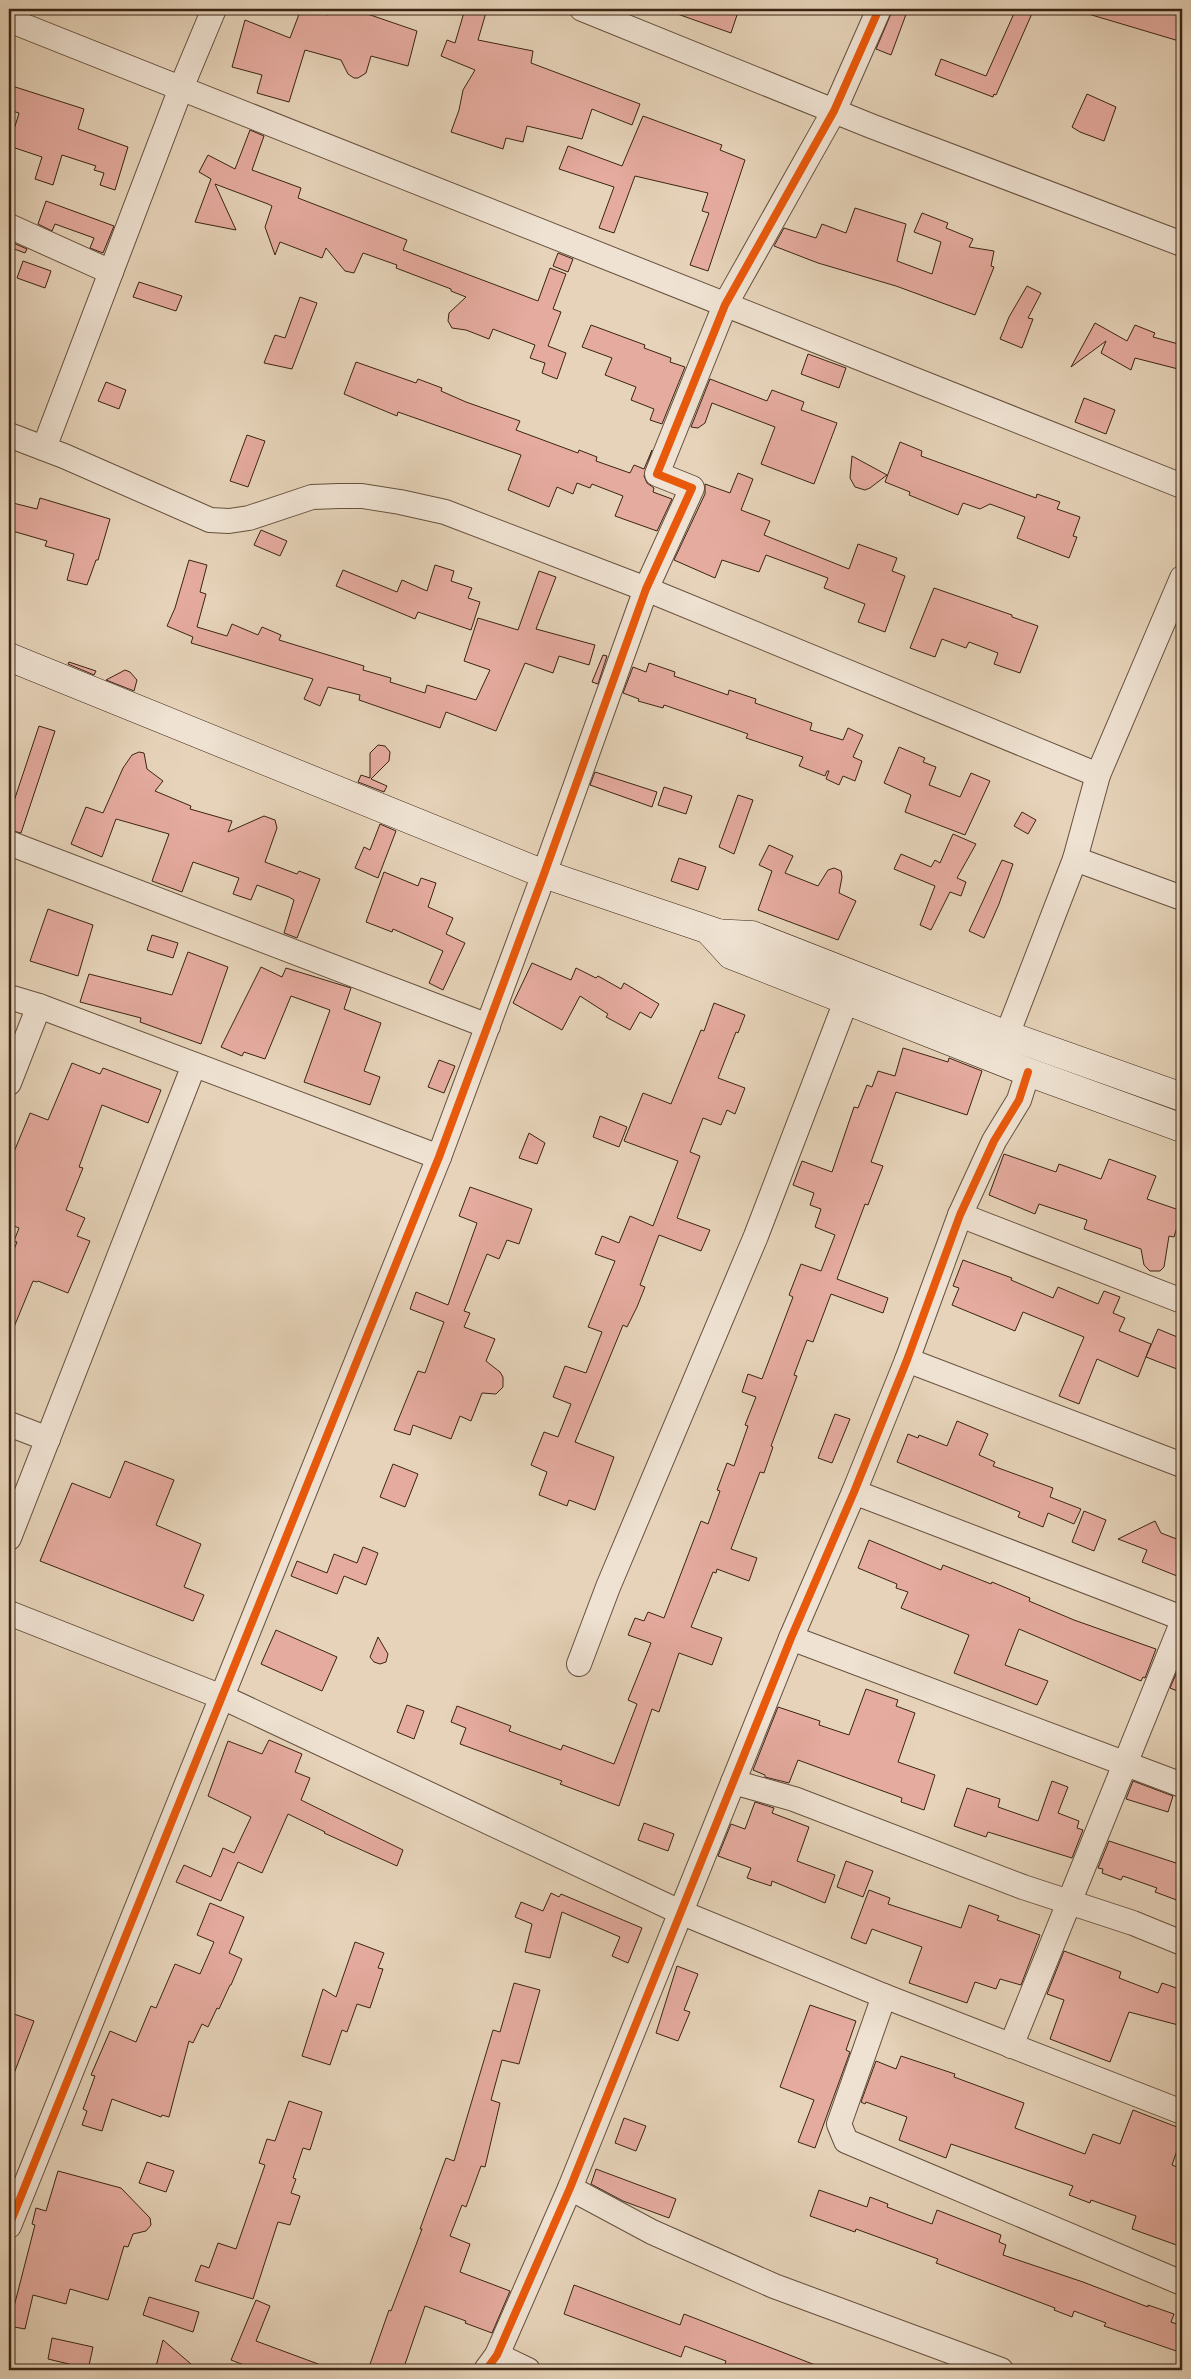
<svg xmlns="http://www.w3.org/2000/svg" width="1191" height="2379" font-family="Alegreya,serif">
<rect width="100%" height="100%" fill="#e6d3b9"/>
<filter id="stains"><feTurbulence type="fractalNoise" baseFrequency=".004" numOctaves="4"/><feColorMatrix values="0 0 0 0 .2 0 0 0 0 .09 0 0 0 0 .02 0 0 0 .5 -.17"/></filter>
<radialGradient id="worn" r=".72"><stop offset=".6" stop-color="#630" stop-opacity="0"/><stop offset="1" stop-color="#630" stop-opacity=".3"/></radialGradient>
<g fill="#e5ab9f" stroke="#3b2414">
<path d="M301 9H312L328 15 330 9H353L417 31 408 66 371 56 366 73 358 78H354L348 74 341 60 305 50 289 102 257 93 262 75 232 67 245 20 290 38Z"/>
<path d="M465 9H487L478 40 533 51 531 63 640 104 632 125 592 109 582 139 527 126 523 142 506 138 503 149 451 132 459 110 463 90 475 70 441 56 447 40 455 43Z"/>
<path d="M670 9H739L731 33 669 11Z"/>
<path d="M893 9H908L891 55 876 49Z"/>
<path d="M1016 9H1034L996 95 994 94 993 97 935 75 941 59 986 76Z"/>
<path d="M1086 9H1182V31L1179 41 1085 13Z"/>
<path d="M9 85 84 109 78 129 128 147 115 190 100 185 104 173 94 170 96 166 62 155 53 185 35 179 42 157 9 146 19 113 9 110Z"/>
<path d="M1087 94 1116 107 1104 141 1080 132 1072 127Z"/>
<path d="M643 116 722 145 720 150 745 160 708 271 690 265 709 213 702 211 708 193 635 176 614 233 599 228 614 187 559 169 568 146 622 166Z"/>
<path d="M250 130 264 136 252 170 301 188 298 198 407 240 403 250 538 301 550 268 566 274 553 309 561 312 548 346 566 353 557 379 542 373 545 363 530 358 535 345 493 329 489 339 466 330 452 328 448 321 449 313 466 297 451 291V289L396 268 397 265 363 253 354 273 345 271 326 248 322 258 280 242 275 255 265 227 272 206 268 204 215 184 236 230 195 222 211 179 199 172 208 155 235 169Z"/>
<path d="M46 201 114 226 103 253 90 248 94 238 55 224 52 231 38 224Z"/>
<path d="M855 208 906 224 897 261 932 274 941 242 914 232 922 213 948 223 946 228 973 239 969 247 994 251 991 266 994 267 975 315 896 286 818 263 774 246 784 228 816 238 822 224 846 233Z"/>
<path d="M9 241 27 249 25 253 9 247Z"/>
<path d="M558 253 573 259 568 272 553 266Z"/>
<path d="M23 261 51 271 45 288 17 278Z"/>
<path d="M139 282 182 296 176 311 133 297Z"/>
<path d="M1027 286 1041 293 1028 318 1033 319 1022 348 1000 339 1009 317Z"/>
<path d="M300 297 317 303 292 369 264 363 275 335 285 338Z"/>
<path d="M1095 323 1127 341 1135 325 1155 333 1153 337 1182 345V370L1135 358 1131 370 1101 353 1106 341 1071 367Z"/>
<path d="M591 325 645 345 644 348 671 358 670 362 685 367 662 424 650 420 654 409 631 400 636 387 605 375 612 358 582 347Z"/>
<path d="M808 354 846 368 839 388 801 374Z"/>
<path d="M356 362 416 383 418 379 442 388 441 391 466 402 520 421 516 430 578 453 579 450 597 457 596 461 630 473 634 465 644 469 652 450 644 476 647 483 654 488 653 492 672 499 657 531 615 516 623 496 592 484 590 488 577 483 573 494 557 487 549 507 508 490 521 455 398 412 397 416 344 394Z"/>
<path d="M710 379 767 401 772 390 804 402 801 410 837 423 814 484 761 464 775 427 712 403 705 423 698 428 691 427Z"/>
<path d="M106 382 126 390 119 409 98 401Z"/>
<path d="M1084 398 1115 410 1106 434 1075 422Z"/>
<path d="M247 435 265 441 248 487 230 481Z"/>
<path d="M900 442 922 451 921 456 1036 498 1037 494 1060 502 1057 509 1080 517 1073 536 1077 537 1069 558 1017 538 1025 517 990 504 980 509 963 503 958 515 909 495 910 492 885 482Z"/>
<path d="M852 456 887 475 870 488 865 490 855 487 850 478Z"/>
<path d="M738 473 753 479 741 510 770 521 764 535 849 569 858 544 897 558 892 571 905 576 885 632 858 622 865 604 824 588 828 578 766 555 759 572 722 560 715 578 674 560 705 494V484L730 493Z"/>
<path d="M40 498 110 519 98 560H96L87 585 67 580 74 554 45 546 47 541 9 530V502L37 509Z"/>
<path d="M261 530 287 541 280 556 254 545Z"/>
<path d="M189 560 207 565 200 592 206 594 197 627 227 636 232 624 258 635 262 627 281 635 279 640 364 666 363 670 391 678 390 682 425 693 427 685 476 700 490 670 464 661 478 618 518 630 539 571 556 577 536 629 595 645 589 665 559 656 553 673 525 663 496 731 446 712 440 728 359 700 360 695 328 687 320 706 304 699 313 679 191 643 193 637 167 626 175 608Z"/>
<path d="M435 565 454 571 451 581 472 588 468 598 480 602 471 630 418 612 415 619 336 586 343 570 397 592 402 580 427 591Z"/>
<path d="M934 588 1012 615V617L1038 626 1020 673 994 664 998 653 969 642 966 648 942 639 935 657 910 648Z"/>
<path d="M603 655 607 656 598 684 592 682Z"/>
<path d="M69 662 96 671 94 675 68 664Z"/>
<path d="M649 663 675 672 674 676 728 695 729 690 756 699 755 703 812 723 810 730 843 740 848 728 863 735 853 757 862 761 855 781 843 776 839 785 826 779 829 771H827L825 776 799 766 803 757 746 738 748 734 731 728 664 705 663 708 638 701 639 699 623 693 633 667 646 672Z"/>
<path d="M125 670 130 672 137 680 134 691 106 680Z"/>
<path d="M39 726 55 731 21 833 9 830V816Z"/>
<path d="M378 745 385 746 390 752 389 761 371 779 387 786 384 792 358 782 361 775 370 778V753Z"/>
<path d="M899 747 925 758 923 762 936 767 929 785 960 797 971 773 990 781 965 835 905 812 911 795 884 783Z"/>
<path d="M139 752 144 753 147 769 163 781 155 791 191 806 190 809 232 821 228 832 264 816 275 820 277 828 265 862 297 874 299 871 320 879 297 938 284 933 294 900 289 897 257 885 251 900 233 894 239 878 193 862 182 892 152 881 169 834 116 819 102 857 71 844 86 807 103 813 123 768 132 755Z"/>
<path d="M595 772 657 792 652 807 590 785Z"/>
<path d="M664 787 692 796 686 814 658 805Z"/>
<path d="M738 795 753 800 734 854 719 847Z"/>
<path d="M1022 812 1036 820 1028 834 1014 826Z"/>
<path d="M380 824 396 831 378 878 355 868 364 847 370 850Z"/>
<path d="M953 834 976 844 957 878 966 882 961 896 950 892 931 930 920 925 935 886 894 869 901 854 931 867 935 860 940 863Z"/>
<path d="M769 845 793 856 785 873 818 886 828 870 834 868 841 871 842 877 839 893 856 901 838 940 758 910 772 871 759 865Z"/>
<path d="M679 858 706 867 698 890 671 881Z"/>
<path d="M1002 860 1013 864 999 904 984 938 969 931Z"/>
<path d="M384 872 418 886 421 878 436 883 428 907 453 918 446 934 465 943 443 990 429 983 443 951 393 929 392 932 366 922Z"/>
<path d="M48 909 93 925 78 976 30 961Z"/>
<path d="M152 935 178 943 173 958 147 950Z"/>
<path d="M188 952 228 967 201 1044 140 1022 141 1018 80 1002 89 974 172 995Z"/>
<path d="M532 963 571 980 576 968 596 978 598 976 621 989 624 983 659 1004 651 1018 640 1012 630 1030 606 1017 608 1014 580 996 562 1030 513 1003Z"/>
<path d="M261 967 282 977 286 968 351 988 344 1009 381 1023 364 1071 380 1077 370 1105 304 1082 330 1010 291 996 265 1059 244 1052 242 1056 221 1047Z"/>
<path d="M714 1003 745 1015 738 1033 736 1032 718 1078 745 1088 735 1114 727 1110 721 1125 703 1118 690 1152 700 1156 677 1218 710 1230 701 1251 659 1235 640 1285 645 1287 637 1307 627 1327 623 1325 575 1442 614 1457 595 1510 569 1500 567 1506 539 1495 547 1472 531 1465 544 1432 558 1437 571 1404 553 1397 565 1366 586 1373 602 1332 588 1327 615 1261 595 1254 602 1236 619 1243 630 1216 653 1226 678 1161 624 1141 643 1093 671 1104 701 1030 704 1031Z"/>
<path d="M903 1048 948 1062 949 1058 982 1071 967 1115 896 1092 871 1162 883 1166 868 1205 865 1204 837 1279 888 1298 883 1313 831 1294 813 1342 807 1340 794 1375 797 1376 771 1446 773 1447 764 1473 760 1472 731 1549 757 1558 749 1581 717 1569 716 1573 713 1572 691 1627 722 1638 712 1665 679 1653 659 1712 652 1709 619 1806 560 1784 562 1781 460 1744 466 1728 451 1722 457 1706 511 1726 509 1731 561 1750 563 1745 614 1764 637 1704 628 1700 651 1643 628 1635 635 1618 644 1621 648 1612 664 1618 701 1521 708 1524 720 1491 717 1490 727 1463 734 1466 748 1426 745 1425 756 1397 742 1392 748 1374 762 1379 793 1297 789 1295 801 1264 821 1271 835 1235 815 1227 821 1209 810 1205 814 1193 793 1185 802 1161 832 1172 854 1107 858 1108 867 1085 872 1087 878 1071 895 1076Z"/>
<path d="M439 1060 455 1066 444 1093 428 1087Z"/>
<path d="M72 1063 100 1074 103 1068 161 1090 148 1123 102 1105 79 1167 83 1168 66 1210 85 1218 77 1236 90 1241 68 1293 38 1281 37 1282 33 1281 9 1339V1262L17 1242 14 1241 19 1228 9 1224V1186L14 1172 9 1170V1164L30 1113 48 1120Z"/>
<path d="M600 1116 627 1127 619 1147 593 1137Z"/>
<path d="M529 1133 545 1143 537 1164 519 1158Z"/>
<path d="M1004 1154 1056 1172 1059 1164 1101 1179 1109 1159 1156 1176 1147 1199 1182 1211 1174 1237 1169 1236 1164 1267 1160 1271H1150L1144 1265 1141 1249 1084 1229 1087 1220 1039 1204 1035 1214 989 1195Z"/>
<path d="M470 1187 532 1209 519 1244 507 1240 499 1259 487 1254 464 1311 470 1313 464 1327 495 1339 486 1361 500 1372 503 1377V1387L496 1394 482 1393 471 1421 460 1416 451 1439 413 1425 410 1435 394 1430 418 1371 425 1373 444 1322 410 1309 416 1292 448 1305 477 1223 459 1216Z"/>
<path d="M963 1260 1012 1278 1011 1280 1053 1298 1058 1287 1098 1304 1104 1291 1120 1297 1113 1313 1125 1318 1119 1331 1151 1344 1138 1377 1097 1359 1079 1404 1059 1396 1084 1337 1023 1312 1015 1331 952 1305 959 1288 953 1286Z"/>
<path d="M1158 1329 1182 1339V1371L1146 1357Z"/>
<path d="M835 1414 850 1419 832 1463 818 1458Z"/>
<path d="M957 1421 988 1434 979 1455 995 1462 993 1466 1053 1488 1050 1497 1081 1509 1074 1524 1048 1513 1043 1527 1018 1517 1020 1512 897 1462 908 1434 918 1438 919 1435 947 1446Z"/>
<path d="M125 1461 174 1480 156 1525 201 1544 184 1587 204 1595 193 1621 40 1561 72 1483 110 1498Z"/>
<path d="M393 1464 418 1474 405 1507 380 1497Z"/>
<path d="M1084 1511 1106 1520 1094 1551 1072 1542Z"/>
<path d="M1155 1521 1161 1533 1182 1541V1578L1142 1562 1147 1550 1118 1539Z"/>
<path d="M869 1540 941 1570 943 1565 991 1584 992 1582 1030 1598 1029 1601 1074 1620 1153 1648 1156 1649 1145 1678 1143 1677 1141 1681 1019 1629 1005 1665 1048 1681 1037 1705 954 1673 969 1635 901 1608 908 1592 896 1588 897 1584 858 1568Z"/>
<path d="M363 1547 378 1553 366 1585 344 1576 337 1594 291 1576 297 1561 327 1573 334 1554 357 1563Z"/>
<path d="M276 1630 337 1657 322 1691 261 1664Z"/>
<path d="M378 1637 388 1654 386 1662 380 1664 374 1662 370 1657Z"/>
<path d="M1182 1660V1693L1170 1688Z"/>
<path d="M866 1689 898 1700 896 1706 915 1713 898 1762 935 1775 924 1810 901 1802 902 1798 798 1760 789 1783 765 1777V1775L753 1770 778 1707 820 1721 819 1725 849 1735Z"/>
<path d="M407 1705 424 1711 414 1739 397 1732Z"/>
<path d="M269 1740 302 1754 295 1772 310 1778 301 1800 403 1850 397 1866 324 1833 325 1832 288 1814 262 1873 238 1862 221 1901 176 1882 184 1865 211 1877 223 1848 234 1853 251 1817 208 1796 228 1741 262 1754Z"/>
<path d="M1052 1781 1068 1787 1058 1813 1079 1821 1077 1828 1083 1830 1072 1858 988 1832 986 1837 954 1826 967 1788 1000 1799 998 1807 1038 1821Z"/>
<path d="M1133 1781 1173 1796 1168 1812 1126 1799Z"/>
<path d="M755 1802 774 1808 772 1813 809 1827 797 1861 835 1875 825 1903 772 1881 771 1886 747 1878 751 1868 718 1856 731 1824 745 1829Z"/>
<path d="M644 1823 674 1834 668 1851 638 1840Z"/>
<path d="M1109 1841 1182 1865V1902L1155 1892 1157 1888 1123 1876 1121 1880 1102 1873 1103 1869 1098 1868Z"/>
<path d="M846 1861 873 1871 863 1897 837 1887Z"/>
<path d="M869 1890 890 1898 888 1904 961 1928 969 1905 999 1916 997 1920 1040 1935 1021 1985 1000 1979 996 1989 975 1982 967 2003 909 1983 922 1947 872 1929 866 1944 851 1938Z"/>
<path d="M551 1893 559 1897 561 1894 642 1928 628 1963 612 1956 620 1937 562 1912 550 1958 525 1952 532 1924 515 1917 521 1902 543 1911Z"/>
<path d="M210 1903 244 1917 229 1953 242 1959 231 1985H230L219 2009 217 2008 208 2027 202 2024 193 2043 189 2041 169 2117 162 2115 161 2117 112 2099 102 2131 82 2125 87 2111 83 2109 95 2076 91 2075 110 2031 136 2042 151 2006 156 2008 175 1964 200 1974 214 1942 197 1935Z"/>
<path d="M355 1942 384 1953 378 1968 383 1969 370 2008 357 2004 347 2032 342 2030 330 2065 302 2056 323 1989 336 1997Z"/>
<path d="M1064 1951 1121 1972 1119 1978 1158 1993 1162 1983 1182 1990V2026L1129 2012 1110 2062 1050 2039 1064 2000 1047 1994Z"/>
<path d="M677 1966 698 1974 684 2010 690 2012 678 2041 656 2033Z"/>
<path d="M514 1983 540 1990 519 2064 502 2060 491 2100 500 2103 485 2167 481 2166 466 2207 462 2205 450 2236 470 2244 460 2272 510 2291 492 2333 465 2323 466 2321 425 2306 403 2370H368L389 2310 391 2311 422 2229H420L446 2158 454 2161 493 2030 500 2032Z"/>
<path d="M810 2005 856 2021 846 2050 850 2052 815 2148 798 2142 814 2100 780 2087Z"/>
<path d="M14 2014 34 2021 10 2084 9 2026Z"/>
<path d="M901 2056 955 2074 954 2077 1024 2103 1015 2128 1085 2154 1093 2134 1120 2144 1133 2110 1182 2129V2136L1172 2165 1182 2169V2247L1132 2229 1136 2216 1091 2200 1090 2203 1069 2195 1073 2186 951 2144 946 2158 899 2140 907 2117 866 2102 865 2104 861 2102 876 2061 896 2069Z"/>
<path d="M289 2101 322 2112 310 2150 303 2148 293 2178 296 2179 291 2193 300 2196 290 2225 278 2222 253 2299 195 2281 201 2265 209 2268 218 2243 236 2249 265 2165 259 2163 267 2139 275 2141Z"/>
<path d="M624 2118 646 2126 636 2151 615 2143Z"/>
<path d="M147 2162 174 2171 166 2192 139 2183Z"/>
<path d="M596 2169 676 2199 669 2218 623 2201 591 2184Z"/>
<path d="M58 2171 121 2188 150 2218 151 2225 146 2231 133 2234 128 2247 124 2246 108 2300 70 2289 66 2304 33 2295 25 2329 9 2326 35 2225 32 2224 36 2208 46 2211Z"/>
<path d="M819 2190 867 2207 870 2197 888 2204 887 2207 932 2224 937 2210 1001 2235 999 2242 1006 2245 1003 2255 1083 2282 1148 2307V2305L1174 2314 1171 2322 1182 2326V2353L1104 2326 1106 2323 1074 2311 1072 2317 1054 2310 1055 2308 936 2263 938 2259 856 2229 855 2232 810 2216Z"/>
<path d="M574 2285 680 2325 684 2314 823 2368V2370H723L726 2361 685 2346 681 2357 564 2314Z"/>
<path d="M149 2297 199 2312 193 2332 143 2315Z"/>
<path d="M256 2300 270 2306 256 2341 329 2368V2370H257L231 2360Z"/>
<path d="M52 2338 93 2347 88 2370 72 2368 73 2365 48 2359Z"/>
<path d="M163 2340 198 2370H155Z"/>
</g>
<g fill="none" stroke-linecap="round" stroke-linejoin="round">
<g stroke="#66503d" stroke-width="26">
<g id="street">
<path d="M582 9 871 126 1182 244"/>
<path d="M9 20 1182 486"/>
<path d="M9 226 111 272"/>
<path d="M9 435 64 456 210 520 229 521 249 518 312 497 339 496H362L400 502 445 512 646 589 1098 775"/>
<path d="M44 448 181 88 214 9"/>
<path d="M9 843 488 1026"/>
<path d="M1075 859 1182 898"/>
<path d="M9 997 39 1006 439 1157"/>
<path d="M1007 1035 1075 859 1098 775 1182 578"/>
<path d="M9 1083 39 1006"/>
<path d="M960 1215 1182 1301"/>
<path d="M907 1360 1182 1465"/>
<path d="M9 1424 48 1439"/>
<path d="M854 1492 1182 1618"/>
<path d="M9 1538 194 1065"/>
<path d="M9 1613 222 1697 680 1912 884 1996 1182 2112"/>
<path d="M791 1638 1182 1785"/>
<path d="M579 1664 608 1587 756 1236 846 1001"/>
<path d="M733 1782 794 1799 1023 1887 1133 1923 1182 1943"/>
<path d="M884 1996 839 2124 846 2141 1182 2283"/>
<path d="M1011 2046 1182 1623"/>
<path d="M570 2188 652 2232 774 2286 1001 2370"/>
<path d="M9 2226 439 1157 544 874 646 589 692 488 657 474 725 305 834 111 879 9"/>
<path d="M497 2355 528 2370"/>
<path d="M486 2370 497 2355 570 2188 791 1638 854 1492 907 1360 960 1215 994 1141 1019 1100 1028 1072"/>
</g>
</g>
<g stroke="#3b2414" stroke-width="29">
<g id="secondary">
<path d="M9 657 544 874 718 933"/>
<path d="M711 933 731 955 1028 1072 1182 1128"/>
<path d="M711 933 752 935 1007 1035 1182 1097"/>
</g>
</g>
<use href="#street" stroke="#efe2d2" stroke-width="24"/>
<use href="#secondary" stroke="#efe2d2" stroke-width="28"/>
<g stroke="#efe2d2" stroke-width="11">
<g id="cycleway">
<path d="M9 2226 439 1157 544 874 646 589 692 488 657 474 725 305 834 111 879 9"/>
<path d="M486 2370 497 2355 570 2188 791 1638 854 1492 907 1360 960 1215 994 1141 1019 1100 1028 1072"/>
</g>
</g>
<use href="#cycleway" stroke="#e8590c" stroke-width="8"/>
</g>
<rect width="1191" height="2379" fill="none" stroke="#e6d3b9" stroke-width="30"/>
<rect x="10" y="10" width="1171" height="2359" fill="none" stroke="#3b2414" stroke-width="2.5"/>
<rect x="15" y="15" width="1161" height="2349" fill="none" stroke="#3b2414"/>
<rect width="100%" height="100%" filter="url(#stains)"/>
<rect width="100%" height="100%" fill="url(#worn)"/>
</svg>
